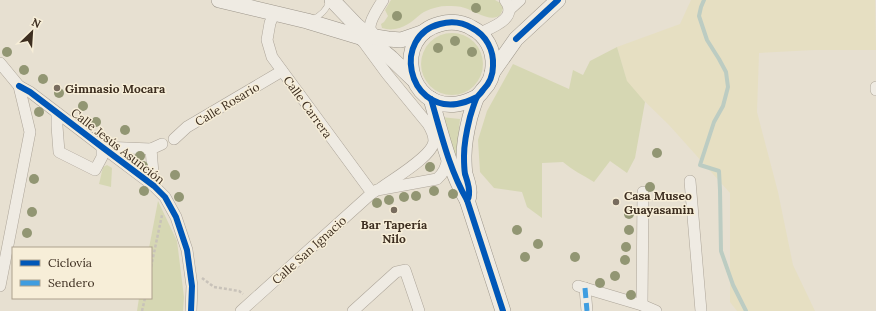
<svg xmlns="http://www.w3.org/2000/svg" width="876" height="311" font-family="Lora,serif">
<rect width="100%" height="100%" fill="#e7e0d1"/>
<path fill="#e6dfc2" d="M691 0H875L876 50H814L759 53 757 112 778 192 793 265 815 311H737L730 302V193L669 125 628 85 617 47 680 24Z"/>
<g fill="#d6d7b3">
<path d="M391 0H495L502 4 503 9C502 11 501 13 500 15 492 23 474 11 465 8 459 6 453 6 447 6 440 6 432 8 426 11 419 14 415 20 408 24 400 29 391 31 382 28L381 24 384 22 388 16 385 10Z"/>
<circle cx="452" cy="64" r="31"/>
<path d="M617 47 627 81 645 102 635 158 627 173 610 161 594 182C583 175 572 170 563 162L542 163V218L527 207 522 192 494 188 480 172 478 140 487 111 513 64 569 89 573 70 583 75 590 61Z"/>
<path d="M441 117 460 119 457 152 459 176Z"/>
<path d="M107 165 112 168 111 187 99 184 103 167Z"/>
<path d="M158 201 177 241 184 297 183 311H137L139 298H151V248H149Z"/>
</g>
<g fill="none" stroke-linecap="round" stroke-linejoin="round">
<path stroke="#bcccc2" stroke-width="4" d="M704 0 701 7 699 16 707 40 719 59 726 72 728 87 723 106 714 122 700 165 719 171 720 190 721 251 733 285 746 311"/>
<g stroke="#ada599" stroke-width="6">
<path id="lane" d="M311 20C320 16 327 10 329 1"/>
</g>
<g stroke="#ada599" stroke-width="12">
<g id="street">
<path d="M509 10 520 0"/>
<path d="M274 14 270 23 267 40 272 57 372 193"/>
<path d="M480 33C493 27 519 18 505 0"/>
<path d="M377 37C374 34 370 31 370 27 370 19 379 7 383 0"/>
<path d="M362 40 387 74 428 124C431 129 434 135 434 141 433 156 393 179 381 188"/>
<path d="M0 63 19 86 30 132 0 286"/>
<path d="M19 86 30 92 102 147 154 186 165 197 176 217 187 250 192 286 191 311"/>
<path d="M876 87V90"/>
<path d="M57 113V126L59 152 95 170 102 157V147"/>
<path d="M174 139 187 127 282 71"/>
<path d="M102 147 151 149"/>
<path d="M690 181 701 311"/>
<path d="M154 186 151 149 162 144"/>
<path d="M578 286 642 305 656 311"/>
<path d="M585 288 587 311"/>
<path d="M642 305 643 192"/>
<path d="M241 311 372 193 377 190 437 179C444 173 446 167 448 158"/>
<path d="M353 311 396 272 405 270 419 311"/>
</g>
</g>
<g stroke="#9c958a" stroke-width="16">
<g id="secondary">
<path d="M219 0 307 21 360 37 379 48 391 58 413 79"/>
<path d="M332 0 356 25 369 36 388 39 401 40 424 32"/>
<path d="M492 73 516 39 558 0"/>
<path d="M431 99C441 133 449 169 467 200L503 311"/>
<path d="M467 200C468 199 469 197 469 195 470 188 467 180 465 174 464 168 464 162 464 156 464 143 467 129 470 117 472 111 474 103 477 97 479 95 481 93 483 90 489 84 493 75 493 66 494 50 486 35 472 28 462 22 451 21 440 24 392 36 407 111 457 104 464 103 471 100 477 97"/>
</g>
</g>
<g stroke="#c8c2b9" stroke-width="2.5" stroke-dasharray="3 2" stroke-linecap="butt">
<path d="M151 267 162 215"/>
<path d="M202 278 214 287 239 291 243 294"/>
<path d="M142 311 145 298"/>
</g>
<use href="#lane" stroke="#efebe3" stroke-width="5.5"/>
<use href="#street" stroke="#efebe3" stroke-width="11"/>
<use href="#secondary" stroke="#efebe3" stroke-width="15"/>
<path stroke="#3f9de0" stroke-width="5" stroke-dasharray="10 5" stroke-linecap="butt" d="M585 288 587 311"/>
<g stroke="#f7eed8" stroke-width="8">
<g id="cycleway">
<path d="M516 39 558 0"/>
<path d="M19 86 30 92 102 147 154 186 165 197 176 217 187 250 192 286 191 311"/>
<path d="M431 99C441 133 449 169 467 200L503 311"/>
<path d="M467 200C468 199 469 197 469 195 470 188 467 180 465 174 464 168 464 162 464 156 464 143 467 129 470 117 472 111 474 103 477 97 479 95 481 93 483 90 489 84 493 75 493 66 494 50 486 35 472 28 462 22 451 21 440 24 392 36 407 111 457 104 464 103 471 100 477 97"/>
</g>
</g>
<use href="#cycleway" stroke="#0057b8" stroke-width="6"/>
</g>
<g fill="#929673">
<circle cx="476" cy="8" r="5"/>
<circle cx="397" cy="16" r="5"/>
<circle cx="455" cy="41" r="5"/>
<circle cx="438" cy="48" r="5"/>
<circle cx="7" cy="52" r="5"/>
<circle cx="472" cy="52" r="5"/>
<circle cx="24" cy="70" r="5"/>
<circle cx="43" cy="79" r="5"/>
<circle cx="59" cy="93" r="5"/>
<circle cx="83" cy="106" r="5"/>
<circle cx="39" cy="112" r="5"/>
<circle cx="96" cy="122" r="5"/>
<circle cx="125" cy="130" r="5"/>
<circle cx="657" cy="153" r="5"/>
<circle cx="140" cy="156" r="5"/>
<circle cx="143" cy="166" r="5"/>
<circle cx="430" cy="167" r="5"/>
<circle cx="175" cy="175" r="5"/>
<circle cx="34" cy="179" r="5"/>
<circle cx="650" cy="187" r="5"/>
<circle cx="144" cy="191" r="5"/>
<circle cx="434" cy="191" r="5"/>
<circle cx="453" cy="194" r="5"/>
<circle cx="416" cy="196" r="5"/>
<circle cx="179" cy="197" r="5"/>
<circle cx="404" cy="197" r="5"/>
<circle cx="389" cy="200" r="5"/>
<circle cx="377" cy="203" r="5"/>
<circle cx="32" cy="212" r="5"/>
<circle cx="629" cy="214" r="5"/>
<circle cx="517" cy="230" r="5"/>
<circle cx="629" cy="230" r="5"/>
<circle cx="27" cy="233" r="5"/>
<circle cx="538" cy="244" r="5"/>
<circle cx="626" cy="247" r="5"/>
<circle cx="525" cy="257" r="5"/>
<circle cx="575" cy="257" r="5"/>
<circle cx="625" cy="260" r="5"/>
<circle cx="615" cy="276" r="5"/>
<circle cx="600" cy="283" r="5"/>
<circle cx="631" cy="295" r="5"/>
</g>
<g fill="#786c5e" stroke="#f7eed8" stroke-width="1.5">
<circle cx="57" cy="88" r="4"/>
<circle cx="616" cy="202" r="4"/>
<circle cx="394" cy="210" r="4"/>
</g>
<g text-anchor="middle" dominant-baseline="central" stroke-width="3" stroke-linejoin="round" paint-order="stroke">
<g font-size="12" font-weight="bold" fill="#3d2e20" stroke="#f7eed8" text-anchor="start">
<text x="65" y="88">Gimnasio Mocara</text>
<text x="624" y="195">Casa Museo<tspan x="624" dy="14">Guayasamin</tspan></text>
<text x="394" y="224" text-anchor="middle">Bar Tapería<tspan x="394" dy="14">Nilo</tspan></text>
</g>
<g font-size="12" fill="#3d2e20" stroke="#f7eed8">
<text transform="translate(227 104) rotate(-31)">Calle Rosario</text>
<text transform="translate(308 107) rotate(54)">Calle Carrera</text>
<text transform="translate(118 146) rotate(38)">Calle Jesús Asunción</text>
<text transform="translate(309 250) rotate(-42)">Calle San Ignacio</text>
</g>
</g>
<rect x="12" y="247" width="140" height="52" fill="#f7eed8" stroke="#ada18e"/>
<rect x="20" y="260" width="20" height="6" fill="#0057b8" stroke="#ada18e"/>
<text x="48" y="267" font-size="12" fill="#3d2e20">Ciclovía</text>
<rect x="20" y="280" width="20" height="6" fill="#3f9de0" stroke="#ada18e"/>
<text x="48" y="287" font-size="12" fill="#3d2e20">Sendero</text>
<g transform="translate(32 32) rotate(25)" stroke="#f7eed8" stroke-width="3" paint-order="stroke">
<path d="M0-3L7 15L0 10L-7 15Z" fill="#3d2e20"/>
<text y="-6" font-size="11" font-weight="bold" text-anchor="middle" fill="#3d2e20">N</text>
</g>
</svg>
